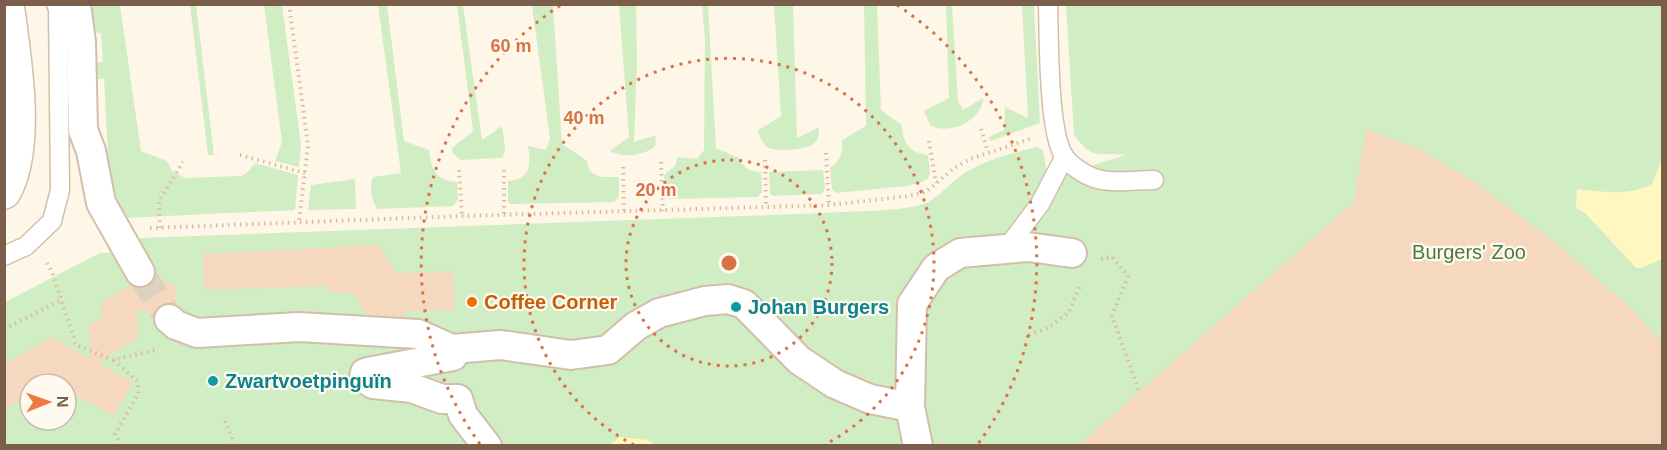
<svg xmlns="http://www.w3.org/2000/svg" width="1667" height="450" font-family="Arial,sans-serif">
<rect width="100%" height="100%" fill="#fef7e7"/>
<g fill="#d1edc4" fill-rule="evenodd">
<path d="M88 5H120L141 151 167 161 172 171 185 178 241 176 247 173 255 163 298 175 295 210 125 218 110 197 104 79H94V63L103 62 101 33 93 32Z"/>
<path d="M190 5H196L214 155H208Z"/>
<path d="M264 5H282L301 145 299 167 275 161 282 142Z"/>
<path d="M378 5H387L404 141 429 150C431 168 436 182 457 182L458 200 453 206 377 209C371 198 369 188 373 177L401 173Z"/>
<path d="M457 5H463L482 140 502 126 505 148 503 157 499 158 461 160 453 153 452 148 473 131Z"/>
<path d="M532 5H553L562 144 586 160 590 171 596 175 603 177H619V197L614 202 510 204 508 202V181C531 179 531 165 528 146L546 150 550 139Z"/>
<path d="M619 5H636L637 62 634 142 656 135 655 146C645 156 622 158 610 151L629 137Z"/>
<path d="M702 5H708L716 148 739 158C743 168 751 172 761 172L762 192 758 197 669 199 666 196 664 175 675 166 678 157 697 159 704 150 705 39Z"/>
<path d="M774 5H793L797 138 819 127C819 134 819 139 813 144 807 150 774 152 767 147 762 143 760 136 757 131L781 116Z"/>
<path d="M864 5H877L881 110 902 125C902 143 910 153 928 155L930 173 928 178 922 182 906 186 836 193 832 189 830 168C841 160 843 153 842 140L866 126Z"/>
<path d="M946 5H952L958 101 963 110 983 98C982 121 949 136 930 125L924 111 949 98Z"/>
<path d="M1022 5H1034L1040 123 991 141 989 137 1004 130 1005 107 1028 118Z"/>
<path d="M1066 5H1662V445L5 446V302L100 253 145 251 137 241 140 238 825 213C850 211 905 212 926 203 939 197 948 185 959 177 980 161 1012 153 1037 147L1043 150 1048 179 1126 155C1098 152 1093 161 1074 135ZM30 384H66V420H30Z"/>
<path d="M823 170 825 188 822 194 773 196 770 193 769 172Z"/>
<path d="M355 179 356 209 308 210 311 185Z"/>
</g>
<g fill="#fff6c0">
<path d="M1662 159V259L1641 268H1636L1585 213 1576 208 1577 189C1603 192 1629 196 1652 184Z"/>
<path d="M620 437 648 440 655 445H609Z"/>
</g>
<g fill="#f5d8bd">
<path d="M1366 129 1419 149 1480 186 1557 244 1628 306 1662 342V446H1078L1354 202Z"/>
<path d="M378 245 396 273 453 271 454 310 406 311 403 317 367 314 353 293H331L326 286 204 290 203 254Z"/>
<path d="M156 276 175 286 176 304H163L156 309 153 315 137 308 138 338 97 363 133 382 114 416 66 390V384L52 382 49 384H30V395L4 410V365L51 337 90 359 89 325 102 317 101 303 130 285 139 288 148 287 154 281Z"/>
</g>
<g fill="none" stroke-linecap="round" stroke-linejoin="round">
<path stroke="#ddd1c0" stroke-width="28" stroke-dasharray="28 14" stroke-linecap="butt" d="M140 272 169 319"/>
<g stroke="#d1bfab" stroke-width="21">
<g id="service">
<path d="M1048 4C1049 38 1048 132 1064 156 1070 165 1083 174 1094 178 1112 184 1135 180 1154 180"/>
<path d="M1006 249 1040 204 1064 158"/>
<path d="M4 256 26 246 52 221 60 190 58 9 56 4"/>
</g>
</g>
<g stroke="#d1bfab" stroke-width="32">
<g id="pedestrian">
<path d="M76 4 81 42 83 130 91 151 101 203 140 272"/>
<path d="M169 319 176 325 197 333 299 327 418 334 452 349 501 345 571 355 608 350 636 326 659 313 705 301 728 299 744 304 799 360 835 384 870 399 910 407"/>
<path d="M452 349 453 356 368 372 365 373 364 378 373 384 412 388 442 399H458L463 415 487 446"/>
<path d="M918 446 910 407 912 304 936 268 960 253 1028 247 1072 253"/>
</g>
</g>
<g stroke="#d1bfab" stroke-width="36">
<path id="minor" d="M4 192C30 147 14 54 7 4"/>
</g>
<g stroke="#dbbb9f" stroke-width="4" stroke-dasharray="1.5 4.5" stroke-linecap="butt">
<path d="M289 4 308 145 299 222"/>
<path d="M981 129 988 152"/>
<path d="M929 141 936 183"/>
<path d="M826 153 829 205"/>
<path d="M240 155 305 173"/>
<path d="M765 160 766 207"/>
<path d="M661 162 663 211"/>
<path d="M623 167 624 211"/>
<path d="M459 170 462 216"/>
<path d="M504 170V215"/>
<path d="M150 228 462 216 766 207 829 205 909 196 926 192 954 168 970 159 1030 139"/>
<path d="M160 228 159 201 183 162"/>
<path d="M1101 259 1112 257 1128 276 1112 316 1139 391"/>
<path d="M47 263 52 272 76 345 113 360 155 350"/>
<path d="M4 329 61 300"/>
<path d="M1029 335 1048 328 1069 312 1081 283"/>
<path d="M114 360 138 382V394L115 434 121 446"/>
<path d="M225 421 232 437V446"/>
</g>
<use href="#service" stroke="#fff" stroke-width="18"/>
<use href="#pedestrian" stroke="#fff" stroke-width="28"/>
<use href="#minor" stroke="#fff" stroke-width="33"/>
</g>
<g fill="none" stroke="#d87346" stroke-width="3" stroke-dasharray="3 6">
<circle cx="729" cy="263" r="103"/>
<path d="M634 445A205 205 0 1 1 824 445"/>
<path d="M480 444A308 308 0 0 1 561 5M897 5A308 308 0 0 1 978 444"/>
</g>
<circle fill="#e8710a" stroke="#fffaef" stroke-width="2" cx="472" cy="302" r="6"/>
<g fill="#0f9aa8" stroke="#fffaef" stroke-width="2">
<circle cx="736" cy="307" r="6"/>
<circle cx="213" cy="381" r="6"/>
</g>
<g text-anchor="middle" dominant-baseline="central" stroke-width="4.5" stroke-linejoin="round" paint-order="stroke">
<g font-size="20" fill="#4b7a3d" stroke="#fffaef">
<text x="1469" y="252">Burgers' Zoo</text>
</g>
<g font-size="20" font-weight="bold" fill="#c56008" stroke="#fffaef" text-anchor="start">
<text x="484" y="302">Coffee Corner</text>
</g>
<g font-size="20" font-weight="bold" fill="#0d838f" stroke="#fffaef" text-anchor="start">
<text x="748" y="307">Johan Burgers</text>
<text x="225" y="381">Zwartvoetpinguïn</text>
</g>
</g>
<circle cx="729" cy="263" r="9" fill="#d87346" stroke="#fffaef" stroke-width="3"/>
<g font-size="18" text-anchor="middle" font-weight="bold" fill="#d87346" stroke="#fffaef" stroke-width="4.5" stroke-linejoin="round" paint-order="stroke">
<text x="511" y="52">60 m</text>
<text x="584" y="124">40 m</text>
<text x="656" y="196">20 m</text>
</g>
<rect width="1667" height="450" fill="none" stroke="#7a5e49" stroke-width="12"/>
<g transform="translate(48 402) rotate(89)"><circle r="28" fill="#fffaef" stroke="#cabcad" stroke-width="1.5"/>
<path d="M0-4.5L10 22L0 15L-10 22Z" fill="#ef7845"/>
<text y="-9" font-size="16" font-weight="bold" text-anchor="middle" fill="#7a5e49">N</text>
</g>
</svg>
